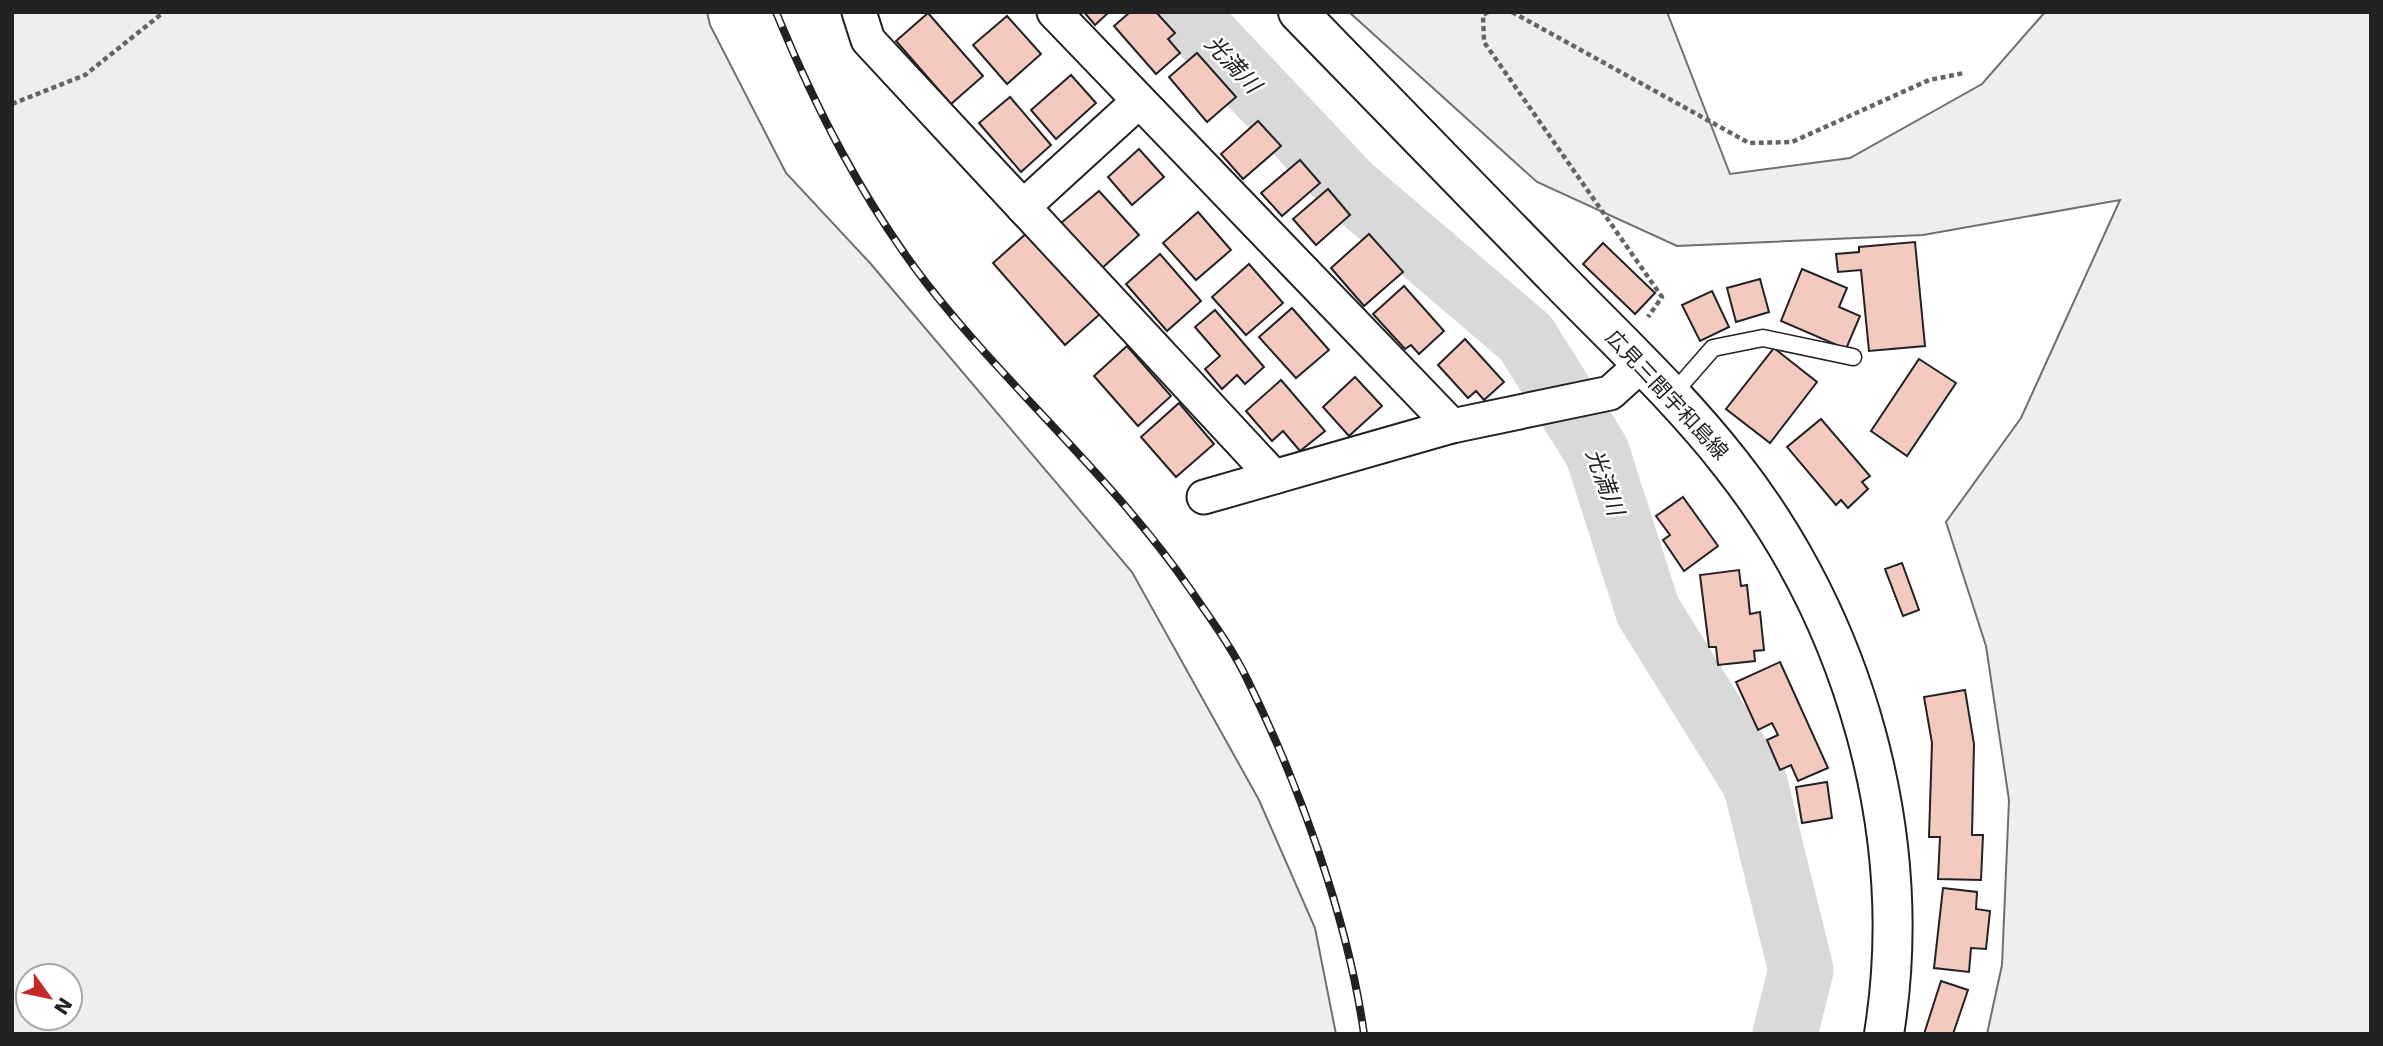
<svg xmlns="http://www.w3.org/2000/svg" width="2383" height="1046" font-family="'DejaVu Sans','Noto Sans JP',sans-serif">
<rect width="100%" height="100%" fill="#fff"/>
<g fill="#eee" stroke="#6f6f6f" stroke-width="2" fill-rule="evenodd">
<path d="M12 12H707L710 25 786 173 870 263 1132 572 1259 800 1315 928 1336 1034H12ZM28 976H70V1018H28Z"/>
<path d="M1349 12H1667L1730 174 1850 158 1982 84 2045 12H2371V1034H1987L2002 965 2009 800 1986 646 1946 522 2021 418 2120 200 1923 235 1677 246 1537 182Z"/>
</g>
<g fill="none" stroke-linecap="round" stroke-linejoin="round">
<path stroke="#d9d9d9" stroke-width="65" d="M1184 12 1350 188 1526 338 1597 452 1648 611 1755 783 1801 970 1785 1034"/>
</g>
<g fill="#f3c9c0" stroke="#222" stroke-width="2">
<path d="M1084 12H1109L1095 25Z"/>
<path d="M1130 12H1156L1175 33 1168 39 1180 53 1156 74 1114 26Z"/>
<path d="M928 13 983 76 951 104 896 41Z"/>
<path d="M1007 16 1041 54 1007 84 973 45Z"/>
<path d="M1197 53 1236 97 1207 122 1169 77Z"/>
<path d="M1071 75 1096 103 1056 139 1031 110Z"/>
<path d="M1010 97 1051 145 1021 172 979 123Z"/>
<path d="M1258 121 1281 146 1243 179 1221 154Z"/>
<path d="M1139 149 1164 177 1132 205 1108 177Z"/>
<path d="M1300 160 1320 183 1282 216 1261 193Z"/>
<path d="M1328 189 1350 215 1316 245 1293 219Z"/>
<path d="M1099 191 1139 235 1101 269 1061 223Z"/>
<path d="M1198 212 1231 250 1196 280 1163 243Z"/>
<path d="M1028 232 1100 314 1065 345 993 263Z"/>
<path d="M1369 234 1403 272 1364 306 1331 268Z"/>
<path d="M1915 242 1925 346 1869 351 1861 270 1838 272 1836 254 1859 252V247Z"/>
<path d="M1603 243 1655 293 1635 314 1583 264Z"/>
<path d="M1160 254 1201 301 1167 331 1126 284Z"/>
<path d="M1249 264 1283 303 1246 335 1212 297Z"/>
<path d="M1802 269 1847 288 1839 307 1860 316 1846 349 1781 321Z"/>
<path d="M1760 279 1769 312 1736 322 1727 288Z"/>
<path d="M1404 286 1444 331 1419 354 1411 345 1405 349 1373 314Z"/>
<path d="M1712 291 1729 327 1700 341 1682 305Z"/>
<path d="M1292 308 1329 350 1296 378 1259 337Z"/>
<path d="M1215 310 1264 367 1245 384 1237 375 1222 389 1205 369 1220 356 1195 327Z"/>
<path d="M1465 339 1504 382 1484 400 1476 391 1468 398 1438 365Z"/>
<path d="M1127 346 1171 396 1138 426 1094 376Z"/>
<path d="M1774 348 1817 382 1770 443 1726 409Z"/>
<path d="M1919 359 1956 383 1907 456 1871 431Z"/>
<path d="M1355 377 1382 406 1349 436 1323 407Z"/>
<path d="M1281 380 1325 431 1300 451 1283 431 1272 441 1246 411Z"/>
<path d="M1179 403 1214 444 1176 477 1141 437Z"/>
<path d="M1821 419 1870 476 1862 482 1868 489 1848 508 1841 500 1836 505 1787 447Z"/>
<path d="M1683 497 1718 546 1684 571 1663 540 1670 535 1656 516Z"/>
<path d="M1902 563 1919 610 1903 616 1885 569Z"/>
<path d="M1739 570 1741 586 1747 585 1750 614 1760 612 1764 650 1754 651 1755 661 1718 665 1716 647H1709L1700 575Z"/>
<path d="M1780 662 1828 768 1798 781 1791 765 1780 770 1767 740 1778 735 1772 723 1758 730 1736 682Z"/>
<path d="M1965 690 1974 744 1972 835H1983L1981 880 1938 879 1940 837H1929L1932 743 1924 697Z"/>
<path d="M1827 782 1832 818 1802 823 1796 787Z"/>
<path d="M1943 888 1977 892 1976 909 1990 911 1986 949 1971 948 1969 972 1934 968Z"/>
<path d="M1941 981 1968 990 1953 1034H1924Z"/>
</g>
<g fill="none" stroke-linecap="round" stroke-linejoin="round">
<g stroke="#222" stroke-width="19">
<path id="lane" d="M1671 396 1713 348 1763 338 1853 357"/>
</g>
<g stroke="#222" stroke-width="37">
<g id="street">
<path d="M859 12 868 40 1274 477"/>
<path d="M1054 12 1452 426"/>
<path d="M1023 207 1139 101"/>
<path d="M1204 497 1452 426 1610 393 1640 366"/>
</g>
</g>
<g stroke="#222" stroke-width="42">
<path id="primary" d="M1298 12C1383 100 1468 187 1553 274 1613 336 1678 396 1731 464 1855 621 1916 835 1884 1034"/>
</g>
<g stroke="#646464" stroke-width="4.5" stroke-dasharray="5 3.5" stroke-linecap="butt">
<path d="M1488 12 1483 15 1484 42 1662 297 1648 317"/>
<path d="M1512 12 1749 143 1792 142 1929 80 1964 73"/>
<path d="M12 104 85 75 164 12"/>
</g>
<use href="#lane" stroke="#fff" stroke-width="16"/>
<use href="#street" stroke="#fff" stroke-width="33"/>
<use href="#primary" stroke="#fff" stroke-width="38"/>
<g stroke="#222" stroke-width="8">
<path id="rail" d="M776 12C816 109 863 201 927 284 1010 390 1114 479 1190 589 1210 618 1233 649 1248 681 1299 785 1348 919 1364 1034"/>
</g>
<use href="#rail" stroke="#fff" stroke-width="5" stroke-dasharray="16" stroke-linecap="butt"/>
</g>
<g text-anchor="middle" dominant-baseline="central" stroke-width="5" stroke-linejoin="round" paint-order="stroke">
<g font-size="21" fill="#222" stroke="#fff">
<text transform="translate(1667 395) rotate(47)">広見三間宇和島線</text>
</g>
<g font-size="23" font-style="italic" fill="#222" stroke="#fff">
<text transform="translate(1233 64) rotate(47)">光満川</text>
<text transform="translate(1605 482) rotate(70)">光満川</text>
</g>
</g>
<rect width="2383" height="1046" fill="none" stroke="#222222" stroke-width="28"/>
<g transform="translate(49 997) rotate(123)"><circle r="33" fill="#ffffff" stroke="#a7a7a7" stroke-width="2"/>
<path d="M0-5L12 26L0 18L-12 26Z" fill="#c62828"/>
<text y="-10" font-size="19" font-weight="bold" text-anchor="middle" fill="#222222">N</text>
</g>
</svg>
